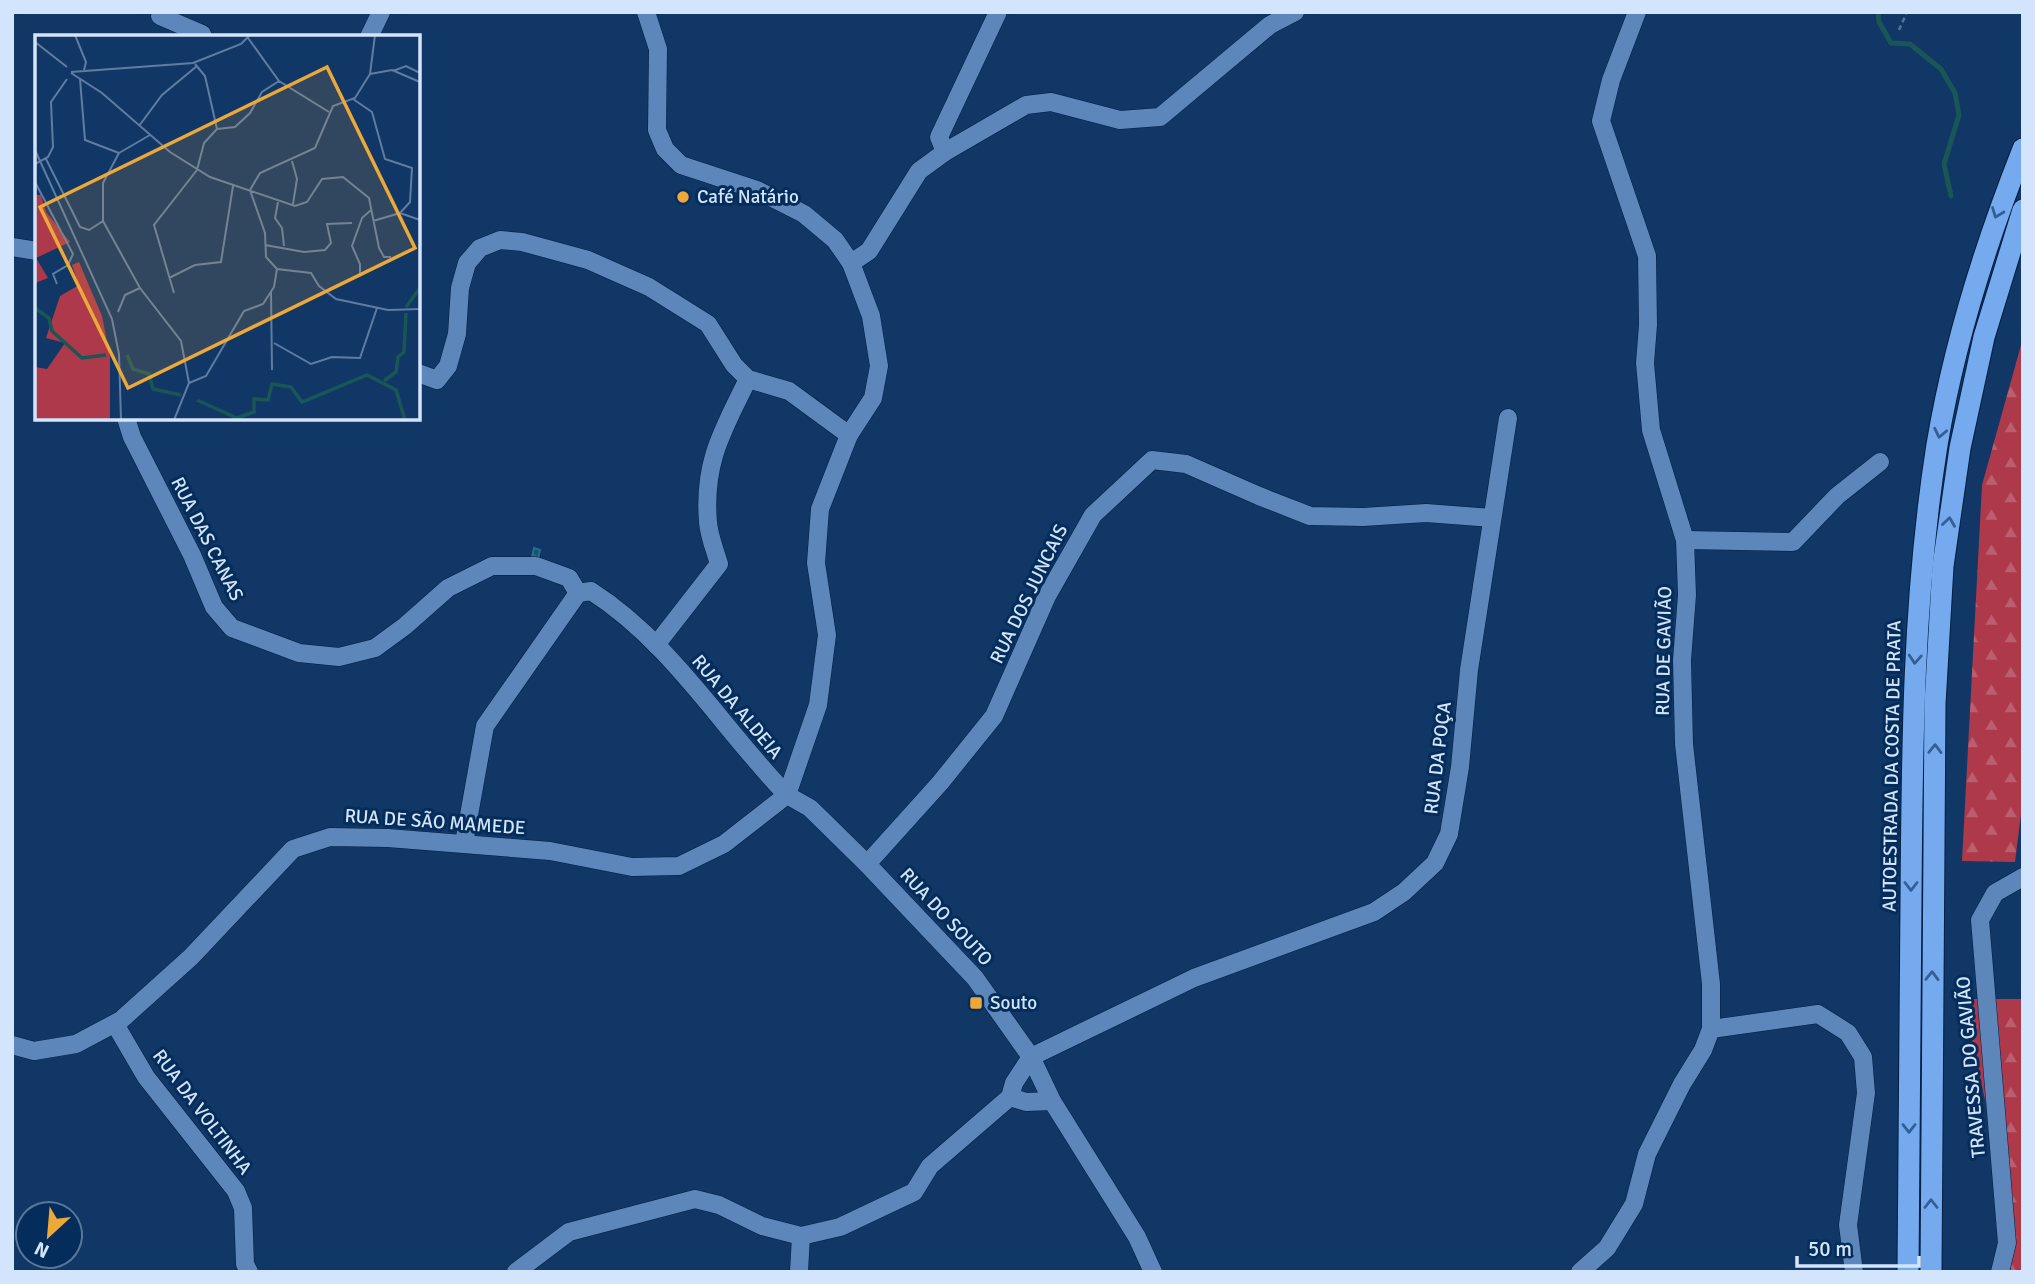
<svg xmlns="http://www.w3.org/2000/svg" width="2035" height="1284" font-family="Signika,sans-serif">
<defs>
<pattern id="forest-firs" width="22" height="20" patternUnits="userSpaceOnUse" patternTransform="scale(1.75)"><rect width="22" height="20" fill="#ad394a"/><path d="M5 1l3.5 6h-7zM16 11l3.5 6h-7z" fill="#bb5f6e"/></pattern>
<pattern id="building-back-hatch" width="6" height="6" patternUnits="userSpaceOnUse" patternTransform="scale(1.75)"><rect width="6" height="6" fill="#1b5370"/><path d="M-1 5l2 2M0 0l6 6M5-1l2 2" fill="none" stroke="#3b6c85"/></pattern>
<filter id="shadow"><feDropShadow dx="4.5" dy="7" stdDeviation="2" flood-color="#0009"/></filter>
</defs>
<rect width="100%" height="100%" fill="#113766"/>
<g fill="url(#forest-firs)">
<path d="M2023 338V798L2015 862 1962 861 1982 485Z"/>
<path d="M1963 999H2023V1272H2010L2016 1242Z"/>
</g>
<g fill="none" stroke-linecap="round" stroke-linejoin="round">
<path stroke="#1a5656" stroke-width="5" d="M1878 12 1879 22 1891 43 1910 44 1941 69 1955 93 1959 115 1944 164 1951 196"/>
</g>
<path fill="url(#building-back-hatch)" stroke="#216c91" stroke-width="2" filter="url(#shadow)" d="M534 548 540 550 538 559 532 557Z"/>
<g fill="none" stroke-linecap="round" stroke-linejoin="round">
<g stroke="#021e41" stroke-width="19">
<g id="minor">
<path d="M646 12 658 49 657 130 665 149 681 165 757 190 804 214 835 240 851 263 871 316 879 366 873 398 849 435 820 509 816 563 827 635 818 705 787 795"/>
<path d="M160 16 202 34 203 37"/>
<path d="M369 37 381 12"/>
<path d="M945 152 939 137 998 12"/>
<path d="M12 247 37 251"/>
<path d="M851 263 869 251 919 171 945 152 1026 105 1051 102 1120 120 1160 117 1270 25 1295 12"/>
<path d="M418 373 437 380 448 366 457 334 460 288 467 263 480 248 500 240 522 242 588 260 649 287 708 324 734 365 748 379 789 391 849 435"/>
<path d="M126 418 132 437 192 555 214 607 232 628 299 653 339 657 375 648 405 626 448 588 492 566H536L569 578 578 593"/>
<path d="M1685 540 1793 542 1837 496 1880 462"/>
<path d="M578 593 591 591C671 642 722 728 787 795L810 808 867 864 975 978 1031 1057 1052 1101 1137 1237 1153 1272"/>
<path d="M656 645 719 564C715 550 709 536 708 522 703 462 723 430 748 379"/>
<path d="M464 843 485 726 578 593"/>
<path d="M867 864 940 783 994 716 1047 596 1093 515 1152 460 1186 464 1259 496 1310 516 1363 517 1426 513 1492 518"/>
<path d="M115 1024 146 1077 236 1191 243 1208 245 1264 249 1272"/>
<path d="M1711 1029 1818 1014 1848 1033 1863 1057 1866 1093 1848 1225 1854 1272"/>
<path d="M12 1045 34 1051 76 1044 121 1020 191 957 293 849 330 837 388 838 550 851 632 867 679 866 724 844 787 795"/>
<path d="M1031 1057 1194 978 1374 912 1404 892 1435 863 1449 834 1460 767 1469 670 1508 418"/>
<path d="M1010 1097 1026 1102 1052 1101"/>
<path d="M516 1272 569 1232 695 1199 719 1205 762 1226 801 1236 840 1227 914 1192 930 1166 1010 1097 1014 1083 1031 1057"/>
<path d="M799 1272 801 1236"/>
<path d="M1580 1272 1607 1248 1634 1204 1647 1154 1682 1084 1703 1050 1711 1029V984L1684 744 1682 660 1687 595 1685 540 1651 430 1645 363 1648 325 1647 256 1601 121 1611 80 1637 12"/>
<path d="M2000 1272 2007 1243 1980 920 1995 893 2023 877"/>
</g>
</g>
<g stroke="#021e41" stroke-width="23">
<g id="motorway">
<path d="M1908 1272C1909 1148 1910 1024 1911 901 1912 748 1913 596 1937 445 1954 343 1985 245 2023 149"/>
<path d="M1931 1272 1935 704 1943 566 1960 448 1984 337 2023 210"/>
</g>
</g>
<path stroke="#55749b" stroke-width="2.5" stroke-dasharray="5 3.5" stroke-linecap="butt" d="M1899 30 1907 12"/>
<use href="#minor" stroke="#5d86bb" stroke-width="18"/>
<use href="#motorway" stroke="#75aaef" stroke-width="21"/>
</g>
<defs><path id="oneway-chevron" d="M-2-3.5L2.5 0L-2 3.5" fill="none" stroke-width="1.6" stroke-linecap="round" stroke-linejoin="round" transform="scale(1.75)"/></defs>
<g stroke="#325f96">
<use href="#oneway-chevron" transform="translate(1997 213) rotate(111)"/>
<use href="#oneway-chevron" transform="translate(1940 433) rotate(102)"/>
<use href="#oneway-chevron" transform="translate(1949 522) rotate(-82)"/>
<use href="#oneway-chevron" transform="translate(1915 659) rotate(94)"/>
<use href="#oneway-chevron" transform="translate(1935 749) rotate(-89)"/>
<use href="#oneway-chevron" transform="translate(1911 886) rotate(90)"/>
<use href="#oneway-chevron" transform="translate(1932 976) rotate(-89)"/>
<use href="#oneway-chevron" transform="translate(1909 1128) rotate(90)"/>
<use href="#oneway-chevron" transform="translate(1931 1204) rotate(-90)"/>
</g>
<g fill="#eca93a" stroke="#052d5b" stroke-width="2.5">
<circle cx="683" cy="197" r="7"/>
<rect x="969" y="996" width="14" height="14" rx="3.5"/>
</g>
<g text-anchor="middle" dominant-baseline="central" stroke-width="6" stroke-linejoin="round" paint-order="stroke">
<g font-size="19" fill="#d3e5fc" stroke="#052d5b" text-anchor="start">
<text x="697" y="197">Café Natário</text>
<text x="990" y="1003">Souto</text>
</g>
<g font-size="19" fill="#d3e5fc" stroke="#052d5b">
<text transform="translate(207 539) rotate(63)">RUA DAS CANAS</text>
<text transform="translate(1029 594) rotate(-64)">RUA DOS JUNCAIS</text>
<text transform="translate(1664 651) rotate(-89)">RUA DE GAVIÃO</text>
<text transform="translate(737 707) rotate(50)">RUA DA ALDEIA</text>
<text transform="translate(1438 758) rotate(-83)">RUA DA POÇA</text>
<text transform="translate(1892 766) rotate(-89)">AUTOESTRADA DA COSTA DE PRATA</text>
<text transform="translate(435 822) rotate(4)">RUA DE SÃO MAMEDE</text>
<text transform="translate(946 917) rotate(47)">RUA DO SOUTO</text>
<text transform="translate(1971 1067) rotate(-95)">TRAVESSA DO GAVIÃO</text>
<text transform="translate(202 1112) rotate(53)">RUA DA VOLTINHA</text>
</g>
</g>
<g transform="translate(35 35)">
<rect width="385" height="385" fill="#113766"/>
<path d="M0 160H6L11 177 35 207 1 223 13 243 0 248ZM44 227 67 281 75 322V385H0V332L12 334 30 308 11 303 25 261 44 250 37 230Z" fill="#ad394a"/>
<path fill="none" stroke="#1a5656" stroke-width="3.5" d="M371 272 385 253M0 273 14 283 17 296 47 323 71 320M92 320 98 334 114 339 118 354 146 360M349 346 361 337 363 322 369 317 371 278M162 365 202 383 219 377V364L233 365 237 349 256 352 267 367 332 340 361 355 370 385"/>
<path fill="none" stroke="#5f7da2" stroke-width="2" d="M40 0 51 27 49 35M213 3 244 46 294 77M0 7 32 32M160 29 170 41 182 94M358 36 371 31 385 38M36 37 158 28 206 9 215 0M36 38 67 58 135 117 175 142 260 171 272 167 287 144 308 142 334 163 344 213 349 222H356M335 39 357 35 385 47M45 44 50 105 84 118M318 64 337 77 350 124 377 133 375 167 365 178 338 186M104 91 127 60 162 31M182 94 200 92 215 78 227 57 244 46M0 115 77 284 84 319 86 385M84 118 68 148V186L105 253 146 306 154 348 139 385M84 118 115 100M11 124 45 192 54 195 68 186M257 126 262 144 258 169M0 129 13 122 18 112 16 67 32 44M162 135 169 108 182 94M0 147 38 219 33 230 18 239 22 249M215 155 230 198 231 222 242 234 276 238 284 251 301 264 353 275 385 274M215 155 225 138 280 113 298 71 320 63 335 39 340 0M243 167 240 183 247 193 249 211M365 178 385 185M230 210 269 217 290 215 296 208 292 189 317 188M325 241V229L317 211 327 183 336 175M134 243 160 230 186 227 198 151M236 257 237 335M139 258 119 190 162 135M83 277 90 260 105 253M239 308 276 329 297 322 325 323 342 273M385 323V360M154 348 171 341 209 276 228 269 239 252 242 234"/>
<path fill="#eca93a" fill-opacity="0.15" stroke="#eca93a" stroke-width="3.5" d="M292 32 380 213 93 353 5 172Z"/>
<rect width="385" height="385" fill="none" stroke="#d3e5fc" stroke-width="3.5"/>
</g>
<rect width="2035" height="1284" fill="none" stroke="#d3e5fc" stroke-width="28"/>
<g transform="translate(49 1235) rotate(206)"><circle r="33" fill="#052d5b" stroke="#57779b" stroke-width="2"/>
<path d="M0-5L12 26L0 18L-12 26Z" fill="#eca93a"/>
<text y="-10" font-size="19" font-weight="bold" text-anchor="middle" fill="#d3e5fc">N</text>
</g>
<path d="M1797 1256v10h122v-10" fill="none" stroke="#d3e5fc" stroke-width="3.5"/>
<text x="1808" y="1256" font-size="21" fill="#d3e5fc" stroke="#052d5b" stroke-width="5" paint-order="stroke">50 m</text>
</svg>
